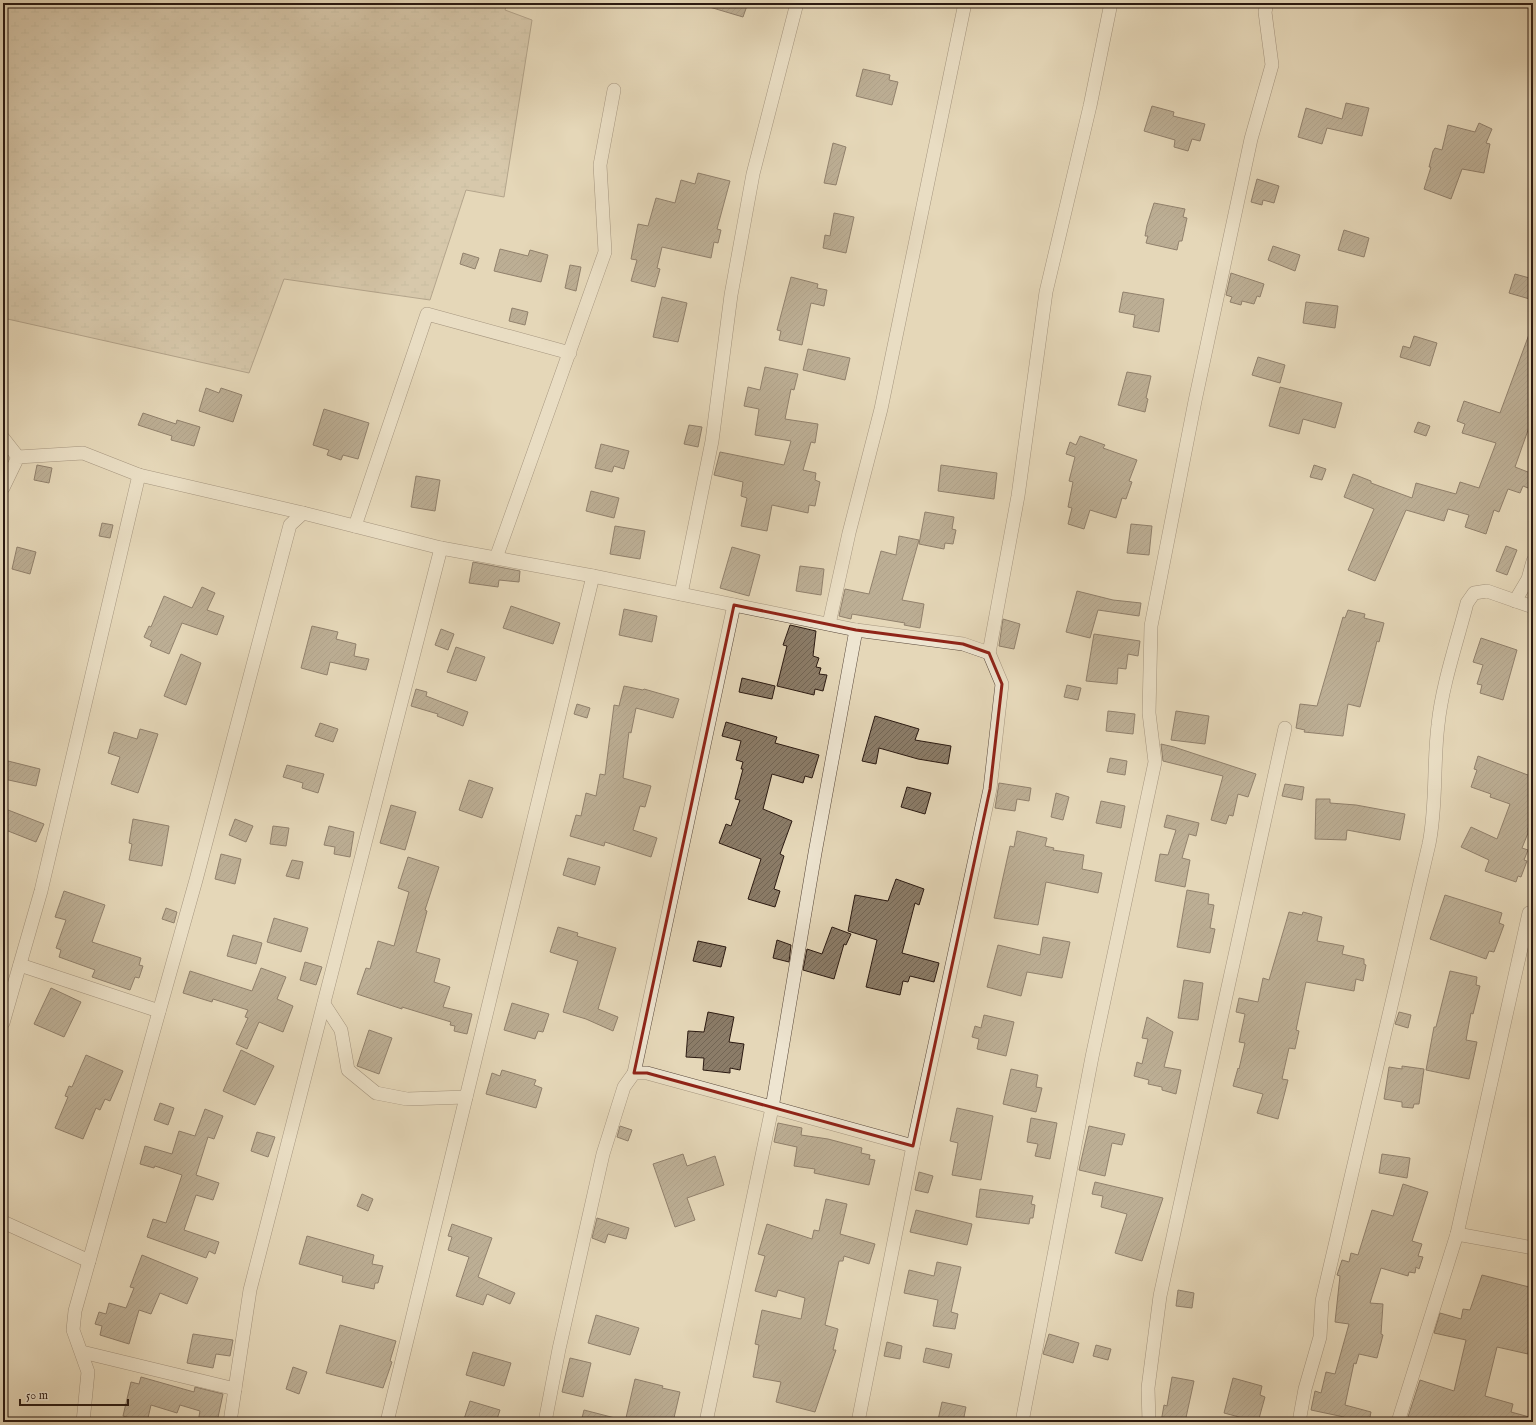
<svg xmlns="http://www.w3.org/2000/svg" width="1536" height="1425" font-family="'IM FELL English',serif">
<defs>
<pattern id="wetland-marsh" width="20" height="14" patternUnits="userSpaceOnUse"><rect width="20" height="14" fill="#c5b79c"/><path d="M1 5h8M5 5V1M11 12h8M15 12V8" fill="none" stroke="#a99d85"/></pattern>
<pattern id="building-hatch" width="6" height="6" patternUnits="userSpaceOnUse"><rect width="6" height="6" fill="#8b7c68"/><path d="M-1 1l2-2M0 6l6-6M5 7l2-2" fill="none" stroke="#726554"/></pattern>
</defs>
<rect width="100%" height="100%" fill="#e5d7b8"/>
<filter id="stains"><feTurbulence type="fractalNoise" baseFrequency=".005" numOctaves="4"/><feColorMatrix values="0 0 0 0 .2 0 0 0 0 .09 0 0 0 0 .02 0 0 0 .5 -.17"/></filter>
<radialGradient id="worn" r=".72"><stop offset=".6" stop-color="#630" stop-opacity="0"/><stop offset="1" stop-color="#630" stop-opacity=".3"/></radialGradient>
<path fill="url(#wetland-marsh)" stroke="#786856" d="M3 3H507L505 10 532 20 504 197 466 190 430 300 284 279 249 373 3 318Z"/>
<g fill="url(#building-hatch)" stroke="#2a1911">
<path d="M707 3H748L743 17 706 6Z"/>
<path d="M863 69 890 75 889 80 898 82 892 105 856 96Z"/>
<path d="M1346 103 1369 108 1362 136 1327 128 1322 144 1298 137 1306 108 1342 119Z"/>
<path d="M1152 106 1174 112 1173 116 1205 124 1200 141 1192 139 1188 151 1174 147 1175 140 1144 131Z"/>
<path d="M1479 123 1492 129 1486 143 1490 144 1484 173 1462 169 1451 199 1424 189 1431 167H1429L1433 151 1435 148 1442 150 1448 125 1475 132Z"/>
<path d="M833 143 846 147 836 185 824 183Z"/>
<path d="M698 173 730 181 717 229 721 230 718 243 714 242 711 258 662 247 657 268 660 269 655 287 631 281 637 260 631 259 638 224 648 226 656 198 675 203 681 180 695 184Z"/>
<path d="M1257 179 1279 186 1274 203 1263 200 1262 205 1251 202Z"/>
<path d="M1154 203 1185 209 1183 217 1187 218 1182 241H1179L1177 250 1146 243 1148 236H1145L1147 225Z"/>
<path d="M834 213 854 217 846 253 823 248 825 235 830 236Z"/>
<path d="M1344 230 1369 238 1364 257 1338 250Z"/>
<path d="M1273 246 1300 255 1295 271 1268 260Z"/>
<path d="M500 249 528 256 530 250 548 255 541 282 494 271Z"/>
<path d="M463 253 479 258 475 269 460 264Z"/>
<path d="M570 265 581 267 576 291 565 288Z"/>
<path d="M1231 273 1264 284 1260 297 1257 296 1254 304 1242 301 1241 305 1230 302 1232 297 1226 295Z"/>
<path d="M1515 274 1533 279V300L1509 293Z"/>
<path d="M791 277 818 284 817 288 827 290 824 306 811 303 802 345 779 340 781 331 777 330Z"/>
<path d="M1123 292 1164 299 1159 332 1133 327 1135 315 1119 312Z"/>
<path d="M662 297 687 303 678 342 653 337Z"/>
<path d="M1306 302 1338 306 1335 328 1303 323Z"/>
<path d="M512 308 528 312 525 325 509 321Z"/>
<path d="M1531 329H1533V416L1515 467 1533 474 1528 488 1523 486 1520 493 1508 489 1499 512 1494 510 1486 534 1465 527 1469 515 1448 509 1444 521 1406 510 1375 581 1348 570 1374 509 1344 497 1353 474 1371 481V483L1412 498 1416 483 1456 494 1460 482 1479 488 1496 443 1462 433 1465 424 1457 421 1464 401 1500 413Z"/>
<path d="M1414 336 1437 343 1430 366 1400 357 1403 346 1410 348Z"/>
<path d="M808 349 850 358 845 380 803 370Z"/>
<path d="M1258 357 1285 365 1280 383 1252 375Z"/>
<path d="M765 367 798 374 794 390 791 389 785 419 818 424 815 443 811 442 803 470 816 473 815 480 820 482 815 506 809 505 808 513 772 505 767 531 741 526 747 498 741 496 743 482 714 475 720 452 784 465 791 441 755 435 759 409 744 406 748 387 760 390Z"/>
<path d="M1127 372 1151 376 1146 398 1148 399 1145 412 1118 405Z"/>
<path d="M1280 387 1342 403 1335 428 1303 419 1299 434 1269 426Z"/>
<path d="M206 388 219 393 221 388 242 395 233 422 199 411Z"/>
<path d="M324 409 369 423 358 459 343 455 341 460 327 455 329 450 313 445Z"/>
<path d="M143 413 176 424 177 420 200 427 194 446 171 440 172 436 138 425Z"/>
<path d="M1418 422 1430 426 1426 436 1414 432Z"/>
<path d="M689 425 702 427 698 447 684 444Z"/>
<path d="M1080 436 1105 445 1103 448 1137 460 1129 481 1132 482 1126 499 1122 498 1116 518 1090 510 1084 529 1068 524 1072 508 1068 507 1073 482 1069 481 1075 457 1066 454 1070 442 1076 445Z"/>
<path d="M601 444 629 451 624 469 614 466 612 472 595 468Z"/>
<path d="M37 465 52 468 49 483 34 480Z"/>
<path d="M941 465 997 473 994 499 938 491Z"/>
<path d="M1314 465 1326 469 1322 480 1310 477Z"/>
<path d="M416 476 440 480 435 511 411 507Z"/>
<path d="M591 491 619 498 614 518 586 511Z"/>
<path d="M925 512 954 517 952 529 956 530 953 544 945 543 944 549 919 544Z"/>
<path d="M102 523 113 525 110 538 99 536Z"/>
<path d="M1131 524 1152 526 1149 555 1127 553Z"/>
<path d="M615 526 645 531 640 559 610 554Z"/>
<path d="M899 536 919 540 902 600 924 604 920 628 904 625 905 623 852 614 851 619 839 616 845 589 869 594 881 551 896 555Z"/>
<path d="M1506 546 1517 550 1507 575 1496 571Z"/>
<path d="M17 547 36 552 30 574 12 569Z"/>
<path d="M732 547 760 555 749 596 720 588Z"/>
<path d="M473 562 520 571 519 582 499 580 498 587 469 583Z"/>
<path d="M800 566 824 569 821 595 796 591Z"/>
<path d="M202 587 215 593 207 610 224 616 217 635 182 623 169 654 150 646 152 641 144 637 149 626 151 627 164 596 192 608Z"/>
<path d="M1077 591 1113 600 1141 603 1139 616 1098 610 1090 638 1066 632Z"/>
<path d="M511 606 560 623 553 644 503 628Z"/>
<path d="M624 609 657 616 652 642 619 635Z"/>
<path d="M1348 610 1365 614 1364 618 1384 623 1379 642 1377 641 1360 707 1348 704 1343 736 1304 732 1305 730 1296 728 1300 704 1317 706 1343 617 1345 618Z"/>
<path d="M1003 619 1020 624 1014 649 999 646Z"/>
<path d="M790 625 816 631 813 656 819 658 816 667 821 668 819 674 827 675 823 691 815 689 814 695 777 686 787 646 783 645Z"/>
<path d="M312 626 338 632 336 639 356 644 354 656 369 659 366 670 330 662 327 675 301 668Z"/>
<path d="M441 629 454 634 448 650 435 645Z"/>
<path d="M1094 634 1140 641 1138 656 1128 654 1126 669 1118 668 1117 684 1086 681Z"/>
<path d="M1481 638 1517 650 1503 700 1480 693 1482 685 1477 684 1483 665 1473 662Z"/>
<path d="M456 647 485 657 476 681 447 672Z"/>
<path d="M181 654 201 663 186 705 164 696Z"/>
<path d="M742 678 775 686 772 699 739 692Z"/>
<path d="M1067 685 1081 688 1078 700 1064 697Z"/>
<path d="M624 686 643 690 644 689 679 699 673 718 636 708 631 733 629 732 623 778 651 786 645 807 640 806 633 830 657 838 651 857 605 842 604 846 570 836 576 815 581 816 586 793 596 796 600 774 605 775 614 705 619 706Z"/>
<path d="M416 689 427 692 426 696 468 712 463 726 437 716 438 714 411 706Z"/>
<path d="M577 704 590 708 587 718 574 714Z"/>
<path d="M1108 711 1135 714 1133 734 1106 731Z"/>
<path d="M1176 711 1209 716 1205 744 1171 740Z"/>
<path d="M875 716 919 729 915 740 951 746 948 764 918 759 879 748 876 764 862 761Z"/>
<path d="M726 722 777 737 775 743 819 755 812 778 805 776 803 783 772 774 763 809 792 821 780 854 784 856 774 889 780 891 775 907 748 899 761 859 719 843 726 824 731 826 740 800 735 799 743 769H741L743 762 736 760 741 741 722 736Z"/>
<path d="M320 723 338 729 333 742 315 736Z"/>
<path d="M140 729 158 734 138 793 111 784 120 757 108 753 114 732 137 739Z"/>
<path d="M1161 744 1174 747 1256 774 1248 797 1238 794 1233 816 1229 815 1226 824 1211 820 1223 776 1163 761Z"/>
<path d="M1478 756 1533 777V821L1528 828V833L1522 848 1528 850 1524 860 1527 861 1521 877 1518 876 1516 882 1485 871 1489 860 1461 847 1471 827 1497 839 1510 804 1490 797 1491 794 1471 787 1477 770 1474 769Z"/>
<path d="M1110 758 1127 761 1125 775 1107 772Z"/>
<path d="M8 761 40 769 36 786 4 779Z"/>
<path d="M287 765 324 774 318 793 302 788 303 783 283 777Z"/>
<path d="M469 780 493 788 482 818 459 810Z"/>
<path d="M999 783 1031 788 1029 801 1017 799 1015 811 995 808Z"/>
<path d="M1285 784 1304 787 1302 800 1282 796Z"/>
<path d="M907 787 931 793 925 814 901 807Z"/>
<path d="M1056 793 1069 797 1063 820 1051 817Z"/>
<path d="M1316 799H1330V803L1356 805 1405 814 1400 840 1347 830 1346 840 1315 839Z"/>
<path d="M1101 801 1125 806 1121 828 1096 823Z"/>
<path d="M391 805 416 812 405 850 380 843Z"/>
<path d="M3 808 44 824 36 842 3 829Z"/>
<path d="M1167 815 1199 823 1196 836 1189 834 1182 858 1190 860 1185 887 1155 881 1160 854 1168 855 1176 830 1164 827Z"/>
<path d="M133 819 169 826 162 866 129 860 132 844 129 843Z"/>
<path d="M235 819 253 826 246 842 229 835Z"/>
<path d="M273 826 289 828 286 846 270 844Z"/>
<path d="M329 826 354 832 350 857 334 854 335 847 324 845Z"/>
<path d="M1017 831 1047 838 1045 846 1054 848 1053 850 1084 855 1082 869 1102 873 1098 893 1046 882 1038 925 994 918 1010 846 1014 847Z"/>
<path d="M221 854 241 859 235 884 215 879Z"/>
<path d="M408 857 439 867 425 910 427 911 416 952 440 959 434 982 450 987 443 1007 472 1014 467 1034 454 1031 455 1026 450 1025 451 1022 402 1007V1009L357 994 366 968 370 969 378 941 394 946 409 892 398 888Z"/>
<path d="M568 858 600 867 595 885 563 875Z"/>
<path d="M292 860 303 862 299 879 286 876Z"/>
<path d="M896 879 924 889 919 905 915 903 902 953 939 963 934 982 910 976 908 982 903 981 900 995 866 987 877 940 848 931 855 895 888 901Z"/>
<path d="M1187 890 1209 894 1208 904 1214 905 1210 928 1215 929 1210 953 1177 947Z"/>
<path d="M64 891 105 905 92 942 141 958 139 965 143 966 139 978 135 977 130 990 92 977 95 970 59 957 61 950 56 948 66 920 55 917Z"/>
<path d="M1445 895 1502 913 1499 923 1504 925 1494 952 1489 951 1486 959 1430 939Z"/>
<path d="M166 908 177 912 174 923 162 919Z"/>
<path d="M1289 912 1302 915 1303 912 1322 917 1317 941 1344 946 1342 954 1364 959V964L1366 965 1363 981 1356 979 1354 991 1306 982 1296 1030 1299 1031 1295 1049 1289 1048 1282 1079 1288 1080 1278 1119 1257 1113 1263 1094 1233 1086 1238 1068 1239 1069 1245 1043 1239 1042 1245 1014 1236 1012 1239 998 1258 1002 1263 978 1269 980Z"/>
<path d="M274 918 308 928 301 952 267 942Z"/>
<path d="M558 927 578 933 577 936 616 948 598 1009 618 1017 613 1031 586 1019 563 1012 578 961 550 952Z"/>
<path d="M832 927 851 934 846 945 844 944 834 979 803 970 807 949 822 954Z"/>
<path d="M233 935 262 943 256 964 227 956Z"/>
<path d="M1043 937 1070 942 1062 978 1027 972 1021 996 987 987 998 945 1040 955Z"/>
<path d="M777 940 791 945 789 962 773 958Z"/>
<path d="M698 941 726 947 721 967 693 961Z"/>
<path d="M305 962 322 967 316 985 300 980Z"/>
<path d="M261 968 286 977 277 999 293 1006 283 1032 259 1022 247 1049 236 1044 248 1018 245 1017 248 1010 213 999 212 1002 183 993 190 971 252 991Z"/>
<path d="M1450 971 1477 977 1476 985 1480 986 1473 1014 1471 1013 1466 1040 1477 1042 1469 1079 1426 1070 1434 1027H1436Z"/>
<path d="M1184 980 1203 983 1198 1020 1178 1018Z"/>
<path d="M51 988 81 1002 64 1037 34 1024Z"/>
<path d="M512 1003 549 1014 543 1032 538 1031 535 1039 504 1030Z"/>
<path d="M708 1012 734 1017 729 1042 744 1044 740 1070 730 1068V1073L703 1070 704 1058 686 1057 688 1031 704 1032Z"/>
<path d="M1399 1012 1411 1015 1408 1028 1395 1024Z"/>
<path d="M984 1015 1014 1022 1006 1056 977 1049 979 1039 972 1037 975 1026 981 1028Z"/>
<path d="M1147 1017 1173 1032 1164 1067 1181 1070 1176 1094 1162 1090V1087L1148 1084 1149 1080 1134 1076 1137 1062 1142 1064 1148 1039 1142 1038Z"/>
<path d="M369 1030 392 1038 379 1074 357 1066Z"/>
<path d="M241 1050 274 1066 255 1105 223 1091Z"/>
<path d="M86 1055 123 1071 110 1101 105 1099 100 1110 96 1108 83 1139 55 1128 68 1097 65 1096 69 1086 72 1087Z"/>
<path d="M1402 1066 1424 1069 1419 1104H1414L1413 1108 1402 1107V1102L1384 1099 1389 1067 1402 1069Z"/>
<path d="M1011 1069 1038 1075 1036 1087 1042 1088 1036 1112 1003 1104Z"/>
<path d="M502 1070 536 1080 534 1085 542 1088 536 1108 486 1094 492 1073 500 1076Z"/>
<path d="M160 1103 174 1108 168 1125 154 1120Z"/>
<path d="M957 1108 993 1116 981 1180 952 1175 958 1143 950 1141Z"/>
<path d="M205 1109 223 1116 214 1139 208 1137 196 1175 219 1183 213 1200 196 1195 184 1230 219 1242 215 1254 209 1251 206 1258 147 1237 153 1219 166 1223 182 1175 155 1166 154 1168 140 1164 145 1146 172 1154 179 1131 195 1136Z"/>
<path d="M1031 1118 1057 1123 1050 1159 1035 1156 1038 1144 1027 1142Z"/>
<path d="M778 1123 802 1128 801 1135 828 1139 862 1148 861 1153 870 1155 869 1159 875 1160 869 1185 814 1173 815 1169 794 1166 797 1147 774 1142Z"/>
<path d="M620 1126 632 1130 628 1141 617 1137Z"/>
<path d="M1089 1126 1125 1134 1122 1145 1112 1143 1105 1176 1079 1170Z"/>
<path d="M257 1132 275 1137 268 1157 251 1151Z"/>
<path d="M683 1154 687 1166 715 1156 724 1185 687 1198 695 1220 675 1227 653 1164Z"/>
<path d="M1382 1154 1410 1158 1407 1178 1379 1173Z"/>
<path d="M919 1172 933 1176 928 1193 915 1190Z"/>
<path d="M1095 1182 1163 1198 1142 1261 1115 1253 1127 1214 1101 1207 1103 1196 1092 1194Z"/>
<path d="M1403 1184 1428 1192 1412 1241 1422 1244 1418 1256 1423 1257 1419 1269 1416 1267 1415 1273 1409 1272 1408 1276 1381 1268 1370 1303 1383 1304 1381 1334 1383 1335 1377 1358 1359 1354 1356 1364 1354 1363 1345 1405 1371 1412 1369 1422H1343L1344 1417 1311 1410 1315 1391 1321 1393 1326 1372 1335 1374 1349 1324 1335 1322 1340 1276 1337 1275 1342 1260 1349 1262 1351 1253 1358 1255 1372 1210 1393 1216Z"/>
<path d="M980 1189 1033 1196 1031 1204 1035 1205 1033 1218H1030L1029 1224 976 1217Z"/>
<path d="M362 1194 373 1199 368 1211 357 1206Z"/>
<path d="M826 1199 847 1204 840 1234 875 1244 869 1264 844 1256 843 1261H839L825 1325 838 1329 833 1350H836L815 1412 776 1402 781 1382 753 1377 759 1345 755 1344 762 1310 801 1319 805 1298 778 1290 776 1297 755 1291 765 1256 758 1254 767 1224 812 1239 814 1230 819 1231Z"/>
<path d="M916 1210 972 1224 967 1245 910 1232Z"/>
<path d="M597 1218 629 1228 626 1239 608 1234 605 1243 592 1238Z"/>
<path d="M452 1224 492 1238 478 1277 515 1293 510 1304 487 1294 483 1305 456 1296 469 1257 448 1250 452 1237 448 1236Z"/>
<path d="M307 1236 374 1255 372 1264 383 1266 378 1283H375L374 1289 342 1282 343 1276 299 1264Z"/>
<path d="M142 1255 198 1278 187 1304 160 1293 151 1314 139 1310 129 1344 100 1335 102 1326 95 1324 99 1312 106 1314 109 1303 126 1308 134 1288 130 1287Z"/>
<path d="M937 1262 961 1267 951 1312 958 1314 955 1329 933 1326 938 1300 904 1293 909 1270 934 1276Z"/>
<path d="M1482 1275 1533 1288V1342H1530L1528 1354 1497 1347 1485 1396 1513 1404 1511 1412 1533 1418V1422H1413L1407 1420 1420 1380 1454 1391 1466 1340 1434 1333 1440 1313 1461 1319 1463 1309 1470 1310Z"/>
<path d="M1178 1290 1194 1293 1192 1308 1176 1306Z"/>
<path d="M596 1315 639 1328 630 1355 588 1343Z"/>
<path d="M340 1325 396 1341 390 1361 392 1362 383 1388 326 1373Z"/>
<path d="M193 1334 233 1340 230 1356 216 1354 213 1368 187 1363Z"/>
<path d="M1049 1334 1079 1343 1073 1363 1043 1354Z"/>
<path d="M887 1342 902 1346 900 1359 884 1356Z"/>
<path d="M1096 1345 1111 1349 1108 1360 1093 1356Z"/>
<path d="M926 1348 952 1354 949 1368 923 1362Z"/>
<path d="M473 1352 511 1363 504 1386 466 1375Z"/>
<path d="M570 1358 591 1363 583 1397 562 1392Z"/>
<path d="M293 1367 307 1372 299 1394 286 1389Z"/>
<path d="M141 1377 194 1392 195 1387 223 1394 217 1422H198L200 1411 180 1405 177 1413 151 1405 147 1422 123 1416 131 1382 139 1384Z"/>
<path d="M1172 1377 1194 1381 1185 1422H1161L1164 1405 1167 1406Z"/>
<path d="M1233 1378 1262 1386 1260 1395 1265 1397 1258 1422 1224 1413Z"/>
<path d="M635 1379 663 1386 662 1388 680 1392 673 1422H625Z"/>
<path d="M470 1401 500 1410 496 1422H463Z"/>
<path d="M942 1402 966 1407 963 1422 938 1420Z"/>
<path d="M584 1410 615 1418 614 1422H581Z"/>
</g>
<g fill="none" stroke-linecap="round" stroke-linejoin="round">
<g stroke="#59483b" stroke-width="14">
<g id="minor">
<path d="M3 438 18 457"/>
<path d="M3 488 18 457 83 453 139 475 303 513"/>
<path d="M355 526 427 314 570 353"/>
<path d="M496 558 605 252 600 165 614 90"/>
<path d="M681 594 712 441 731 295 753 174 797 3"/>
<path d="M1515 601 1528 579 1533 561"/>
<path d="M829 624 849 533 881 409 965 3"/>
<path d="M989 653 1018 496 1046 292 1090 106 1111 3"/>
<path d="M1529 913 1457 1234 1533 1248"/>
<path d="M20 965 159 1011"/>
<path d="M324 1004 341 1030 348 1070 376 1093 407 1099 466 1097"/>
<path d="M3 1023 41 891 139 475"/>
<path d="M634 1073 734 605"/>
<path d="M3 1222 89 1261"/>
<path d="M82 1352 235 1389"/>
<path d="M83 1422 88 1372 73 1330 75 1311 196 880 290 525 303 513 441 548 593 576 856 630 963 644 989 653 1002 684 990 789 913 1146 858 1422"/>
<path d="M230 1422 250 1290 441 548"/>
<path d="M387 1422 593 576"/>
<path d="M545 1422 559 1349 603 1154 624 1087 634 1073H647L913 1146"/>
<path d="M706 1422 772 1108 815 853 856 630"/>
<path d="M1022 1422 1092 1057 1155 762 1149 713 1151 626 1195 401 1251 139 1272 65 1265 12 1267 3"/>
<path d="M1149 1422 1148 1388 1160 1296 1285 728"/>
<path d="M1299 1422 1305 1389 1320 1337 1322 1301 1429 844C1437 805 1433 765 1438 725 1442 685 1457 642 1467 603L1474 593 1487 591 1533 607"/>
<path d="M1398 1422 1457 1234"/>
</g>
</g>
<use href="#minor" stroke="#eee5d1" stroke-width="13"/>
</g>
<path d="M0 0H1536V1425H0ZM734 605 856 630 963 644 989 653 1002 684 990 789 913 1146 647 1073H634Z" fill="#e5d7b8" fill-opacity=".55" fill-rule="evenodd"/>
<path fill="none" stroke="#8f2418" stroke-width="3" stroke-linejoin="round" d="M734 605 856 630 963 644 989 653 1002 684 990 789 913 1146 647 1073H634Z"/>
<rect width="1536" height="1425" fill="none" stroke="#e5d7b8" stroke-width="16"/>
<rect x="4" y="4" width="1528" height="1417" fill="none" stroke="#2a1911" stroke-width="2"/>
<rect x="8" y="8" width="1520" height="1409" fill="none" stroke="#2a1911"/>
<path d="M20 1399v6h108v-6" fill="none" stroke="#2a1911" stroke-width="2"/>
<text x="26" y="1399" font-size="12" fill="#2a1911" stroke="#eee5d1" stroke-width="3" paint-order="stroke">50 m</text>
<rect width="100%" height="100%" filter="url(#stains)"/>
<rect width="100%" height="100%" fill="url(#worn)"/>
</svg>
